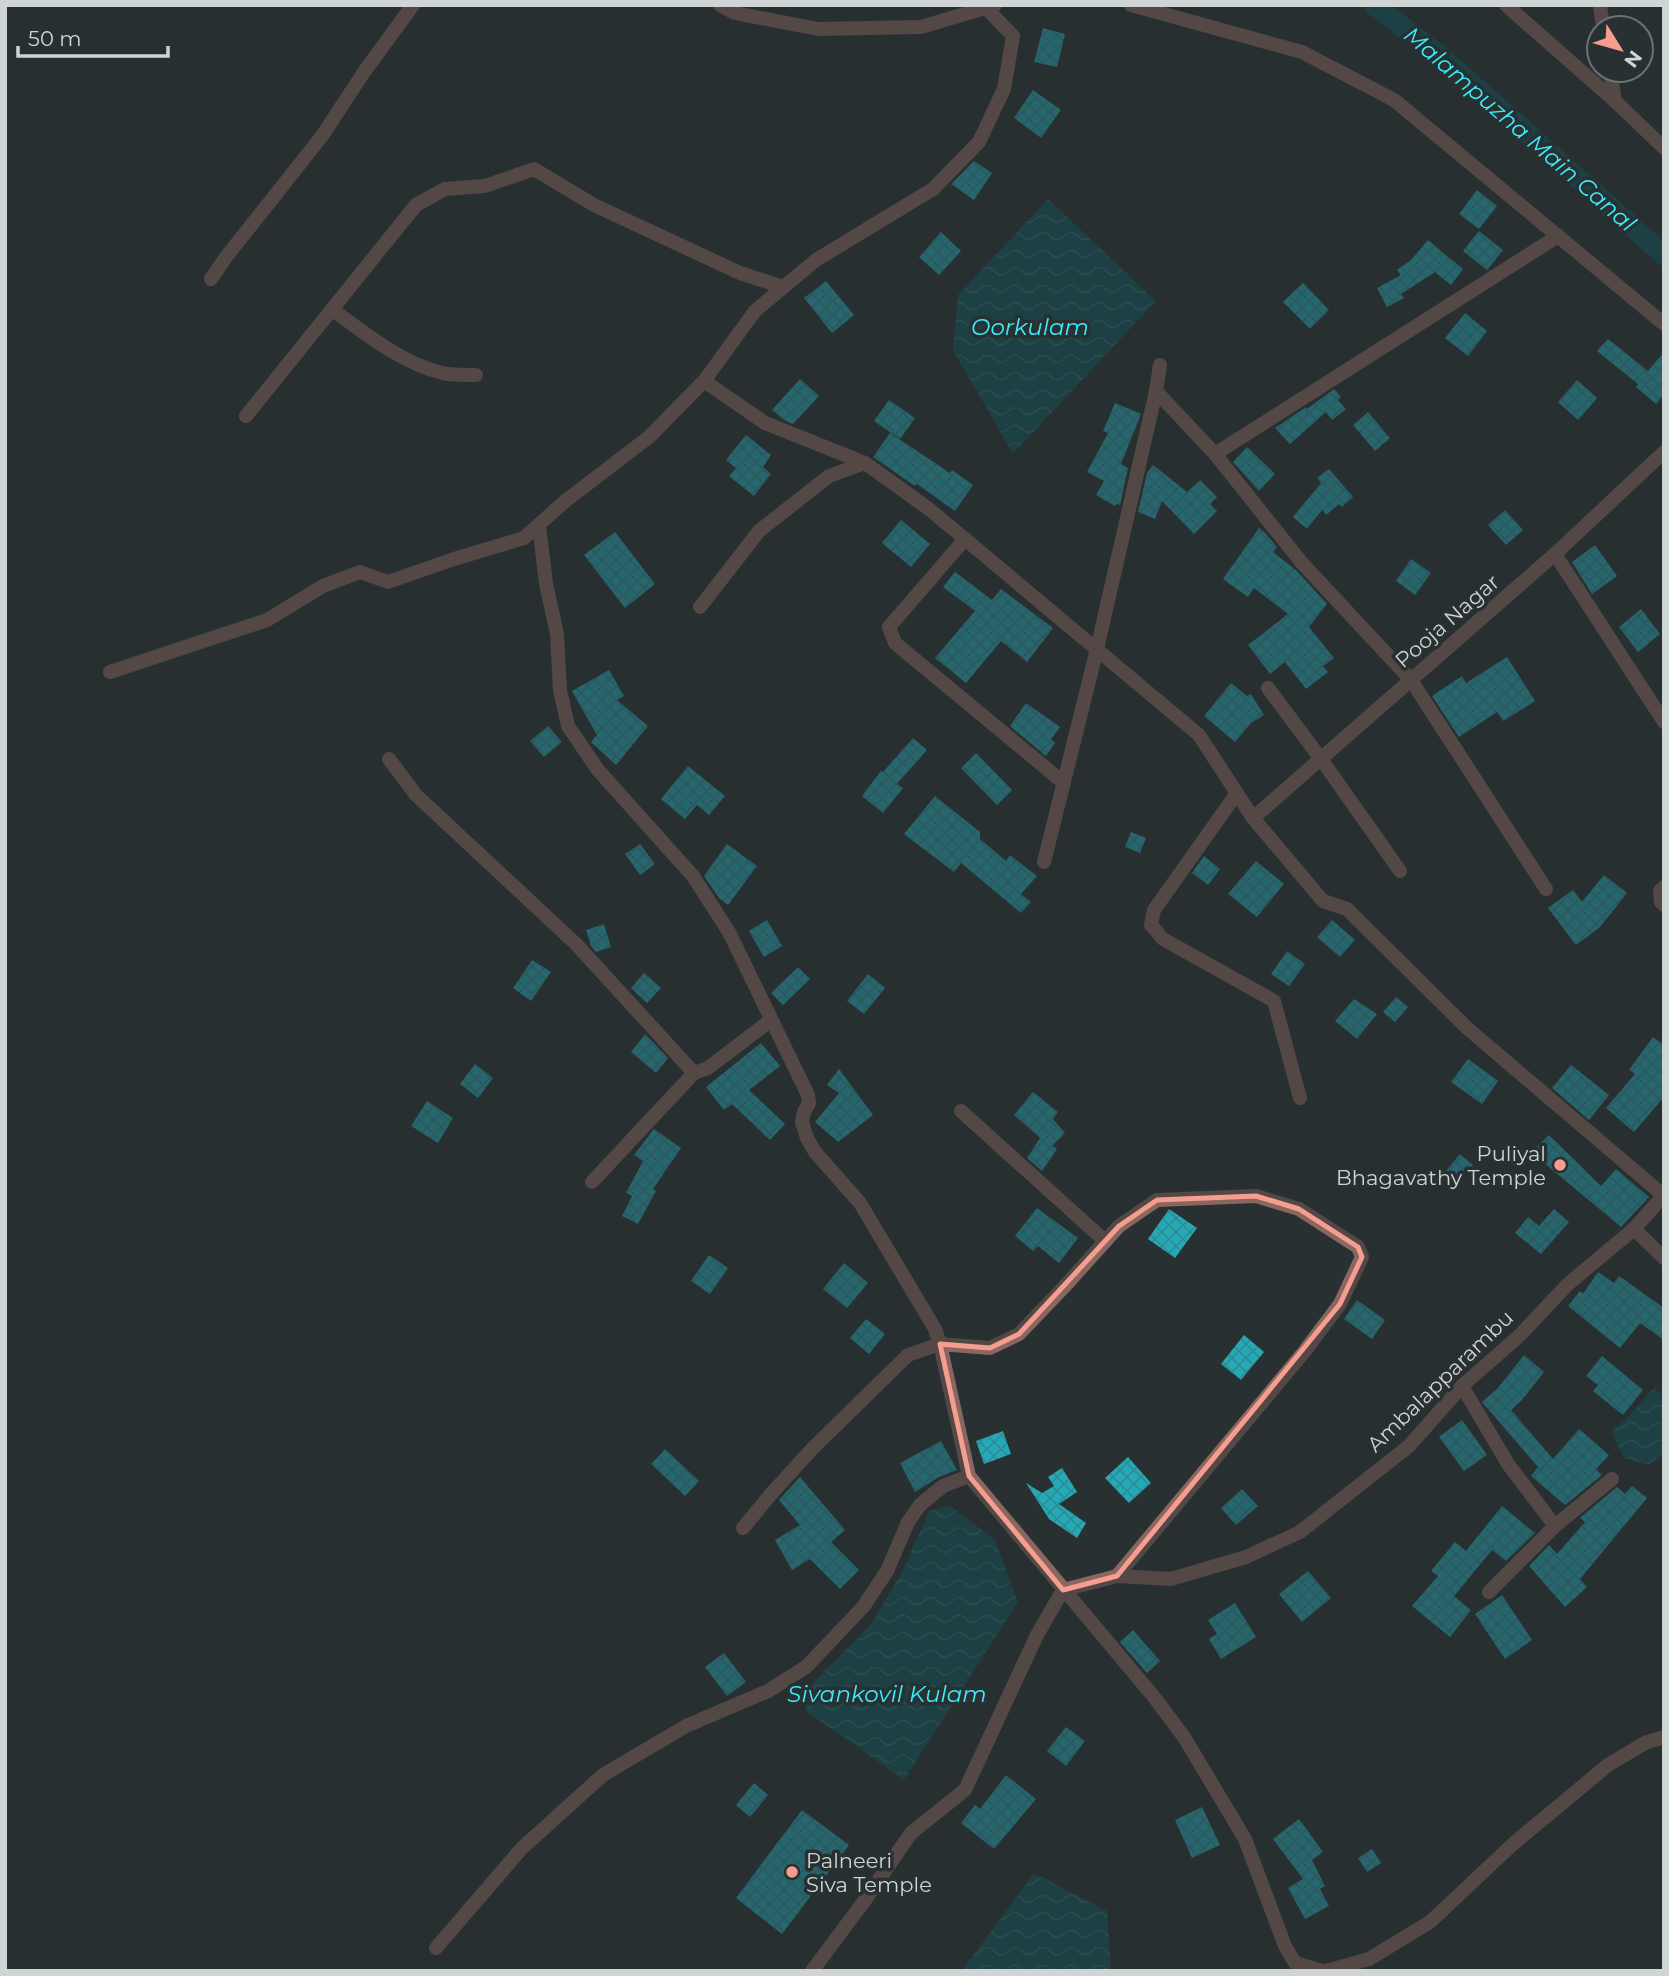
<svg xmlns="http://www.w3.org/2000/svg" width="1669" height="1976" font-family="Montserrat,sans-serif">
<defs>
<pattern id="water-waves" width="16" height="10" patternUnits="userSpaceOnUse" patternTransform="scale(1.75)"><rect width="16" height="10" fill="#0f545a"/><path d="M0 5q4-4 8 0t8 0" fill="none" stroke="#316c71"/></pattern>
<pattern id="building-cross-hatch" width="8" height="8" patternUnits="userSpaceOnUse" patternTransform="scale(1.75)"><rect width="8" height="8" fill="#26a9b6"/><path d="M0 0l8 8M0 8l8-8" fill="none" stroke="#2c8f98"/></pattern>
</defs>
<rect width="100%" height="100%" fill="#283031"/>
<g fill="url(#water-waves)">
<path d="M1048 199 1156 301 1013 454 953 350 958 295Z"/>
<path d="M1654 1388 1664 1396V1453L1649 1465 1624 1458 1611 1432 1628 1417Z"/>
<path d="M950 1506 995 1540 1018 1602 904 1780 806 1711 804 1698 816 1680 871 1624 902 1572 929 1511Z"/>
<path d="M1034 1873 1107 1911 1111 1971H965L966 1965Z"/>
</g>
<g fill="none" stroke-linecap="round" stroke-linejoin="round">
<path stroke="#0f545a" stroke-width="21" d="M1374 5 1439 55 1664 255"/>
</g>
<g fill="url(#building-cross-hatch)">
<path d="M1043 28 1065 34 1057 67 1034 62Z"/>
<path d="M1033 90 1061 110 1041 138 1014 118Z"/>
<path d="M974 161 992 173 974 200 951 184Z"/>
<path d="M1477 190 1497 206 1479 229 1459 214Z"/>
<path d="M1479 231 1503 250 1487 270 1463 251Z"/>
<path d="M941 232 961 251 939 275 919 257Z"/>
<path d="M1428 240 1463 269 1451 285 1435 272 1401 294 1404 298 1387 307 1377 288 1401 275 1397 270 1411 260Z"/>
<path d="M826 281 854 315 832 333 804 298Z"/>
<path d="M1303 283 1329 310 1310 329 1283 302Z"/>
<path d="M1465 313 1487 331 1468 356 1445 338Z"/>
<path d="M1608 339 1648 371 1664 352V395L1656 404 1636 387 1638 384 1597 351Z"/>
<path d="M800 379 819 396 793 424 784 420 772 410Z"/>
<path d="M1577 380 1597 398 1578 420 1558 402Z"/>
<path d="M1334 389 1341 397 1338 400 1346 409 1332 420 1326 412 1290 444 1275 428 1306 407 1307 409Z"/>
<path d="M889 400 915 418 900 439 874 421Z"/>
<path d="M1115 403 1141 414 1121 464 1128 468 1120 505 1116 504 1115 506 1096 495 1104 481 1087 472 1108 433 1103 431Z"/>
<path d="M1368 412 1390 438 1375 451 1353 425Z"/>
<path d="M890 433 950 473 952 470 973 485 955 511 917 484 915 486 873 457Z"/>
<path d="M746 435 771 455 763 467 771 474 754 496 729 476 736 468 726 460Z"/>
<path d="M1247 447 1275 474 1259 491 1233 462Z"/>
<path d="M1153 465 1187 492 1200 480 1217 497 1210 504 1217 511 1194 534 1162 501 1155 519 1138 512 1147 473Z"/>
<path d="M1329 469 1353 497 1342 507 1339 504 1326 515 1322 510 1307 529 1293 517 1321 483 1317 478Z"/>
<path d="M1505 510 1523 530 1506 545 1488 525Z"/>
<path d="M901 520 930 544 911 567 882 543Z"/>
<path d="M1259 528 1265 533 1277 547 1273 552 1297 571 1327 604 1309 627 1334 658 1323 666 1328 672 1306 689 1285 662 1270 674 1248 645 1288 614 1254 588 1248 597 1223 579Z"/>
<path d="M615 532 655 584 625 608 584 555Z"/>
<path d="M1595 545 1617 576 1592 594 1572 562Z"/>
<path d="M1411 559 1431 573 1415 595 1396 581Z"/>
<path d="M955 572 992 600 1001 589 1053 628 1027 662 1001 641 966 683 935 658 975 611 943 587Z"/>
<path d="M1641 609 1660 634 1638 652 1619 627Z"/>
<path d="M1507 657 1535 701 1503 721 1497 712 1459 737 1432 696 1462 676 1466 683Z"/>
<path d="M609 670 624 696 617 700 648 726 616 765 591 742 597 735 572 691Z"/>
<path d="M1231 683 1247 696 1251 694 1264 715 1251 723 1235 742 1204 716Z"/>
<path d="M1026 703 1060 727 1051 739 1055 743 1046 756 1010 726Z"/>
<path d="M548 726 562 742 544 757 530 741Z"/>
<path d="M913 738 927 750 897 784 903 788 883 813 862 796 881 771 883 772Z"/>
<path d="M976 753 1012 790 997 805 961 768Z"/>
<path d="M688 766 725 796 709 815 697 805 685 819 661 799Z"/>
<path d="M935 796 980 832V839L1006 861 1010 855 1037 876 1021 894 1031 902 1021 913 961 863 954 872 904 834Z"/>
<path d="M1131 832 1146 838 1140 853 1125 847Z"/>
<path d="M640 844 655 864 640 875 625 854Z"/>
<path d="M727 844 757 866 728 905 719 898 704 876Z"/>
<path d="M1204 856 1220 869 1208 885 1192 873Z"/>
<path d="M1256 861 1284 884 1257 917 1228 894Z"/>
<path d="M1604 875 1627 893 1600 927 1576 945 1548 908 1573 890 1582 902Z"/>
<path d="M767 920 782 946 764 957 749 931Z"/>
<path d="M1332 920 1355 940 1340 957 1317 937Z"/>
<path d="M604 924 611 947 596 952 591 946 586 930Z"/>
<path d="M1287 951 1305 964 1289 986 1271 974Z"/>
<path d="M532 960 551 972 531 1001 513 988Z"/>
<path d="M798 967 810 979 783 1005 771 993Z"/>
<path d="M644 973 661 988 647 1003 631 988Z"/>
<path d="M868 974 885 988 864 1014 847 1001Z"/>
<path d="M1396 997 1408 1007 1395 1022 1383 1012Z"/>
<path d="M1354 999 1377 1014 1357 1039 1335 1021Z"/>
<path d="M645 1034 668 1058 656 1073 631 1052Z"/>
<path d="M1653 1037 1664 1045V1097L1634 1132 1606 1108 1635 1074 1629 1070Z"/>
<path d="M761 1043 780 1066 749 1090 785 1124 770 1140 732 1104 724 1110 706 1087Z"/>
<path d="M1468 1059 1498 1081 1482 1104 1451 1082Z"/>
<path d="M475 1064 493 1078 478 1098 460 1084Z"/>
<path d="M1571 1065 1609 1095 1589 1120 1552 1088Z"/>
<path d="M839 1069 873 1115 838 1142 815 1122 839 1093 827 1085Z"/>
<path d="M1033 1092 1058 1112 1053 1119 1065 1133 1052 1146 1057 1149 1042 1171 1027 1158 1040 1138 1014 1115Z"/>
<path d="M427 1101 453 1118 438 1143 411 1126Z"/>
<path d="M654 1129 681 1148 653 1189 656 1191 638 1224 622 1216 632 1196 626 1193 643 1161 634 1155Z"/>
<path d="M1549 1135 1601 1186 1616 1169 1649 1197 1621 1227 1531 1152Z"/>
<path d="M1460 1154 1473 1165 1458 1183 1445 1172Z"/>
<path d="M1037 1208 1078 1238 1059 1263 1038 1246 1033 1251 1015 1236Z"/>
<path d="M1169 1209 1197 1228 1175 1258 1148 1239Z"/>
<path d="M1554 1209 1569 1222 1541 1254 1515 1233 1528 1217 1539 1226Z"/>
<path d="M709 1255 728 1268 710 1294 691 1281Z"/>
<path d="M844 1263 868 1283 847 1308 823 1289Z"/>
<path d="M1598 1272 1614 1283 1619 1276 1664 1308V1340L1640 1323 1620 1348 1568 1306 1580 1291 1583 1294Z"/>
<path d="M1357 1300 1385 1320 1372 1339 1344 1319Z"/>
<path d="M866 1319 885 1334 869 1354 850 1338Z"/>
<path d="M1244 1335 1264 1352 1241 1380 1221 1364Z"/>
<path d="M1524 1355 1544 1372 1521 1401 1511 1410 1553 1459 1579 1429 1609 1455 1596 1469 1602 1475 1565 1505 1531 1476 1538 1467 1482 1402 1497 1389Z"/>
<path d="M1602 1356 1643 1390 1623 1415 1593 1391 1598 1385 1586 1376Z"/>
<path d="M1462 1420 1487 1455 1464 1471 1439 1437Z"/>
<path d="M1003 1431 1011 1454 984 1464 976 1441Z"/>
<path d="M941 1441 957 1470 939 1477 915 1492 900 1463Z"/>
<path d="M665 1449 699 1481 685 1496 651 1464Z"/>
<path d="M1128 1457 1151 1483 1129 1503 1105 1478Z"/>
<path d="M1062 1468 1077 1492 1059 1504 1086 1523 1077 1538 1049 1519 1026 1483 1042 1493 1054 1486 1048 1477Z"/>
<path d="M800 1477 845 1530 831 1542 859 1570 840 1589 810 1559 792 1570 775 1540 800 1525 779 1500Z"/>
<path d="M1632 1486 1647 1498 1580 1579 1587 1587 1565 1607 1529 1566 1549 1545 1557 1554 1585 1522 1580 1518 1617 1487 1625 1494Z"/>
<path d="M1242 1489 1258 1506 1236 1525 1221 1508Z"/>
<path d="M1502 1506 1535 1533 1506 1561 1492 1550 1454 1596 1471 1610 1450 1637 1412 1606 1438 1576 1431 1571 1455 1542 1466 1551Z"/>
<path d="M1308 1571 1331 1598 1302 1622 1279 1594Z"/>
<path d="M1502 1595 1532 1640 1505 1659 1475 1614Z"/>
<path d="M1235 1603 1256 1637 1221 1659 1209 1639 1217 1634 1208 1620Z"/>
<path d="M1133 1630 1160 1661 1147 1673 1120 1642Z"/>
<path d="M724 1653 746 1682 727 1696 705 1667Z"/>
<path d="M1066 1727 1085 1741 1066 1766 1047 1751Z"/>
<path d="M1006 1775 1036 1799 994 1849 961 1823 975 1805 980 1809Z"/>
<path d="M754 1783 768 1795 750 1817 736 1805Z"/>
<path d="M1202 1807 1220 1845 1192 1858 1175 1820Z"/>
<path d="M802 1810 849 1845 782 1934 736 1898Z"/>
<path d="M1299 1819 1323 1852 1312 1860 1325 1886 1320 1889 1329 1906 1305 1919 1288 1888 1303 1879 1273 1839Z"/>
<path d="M1372 1849 1381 1863 1367 1872 1358 1858Z"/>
</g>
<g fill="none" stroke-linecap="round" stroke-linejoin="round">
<g stroke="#8a6660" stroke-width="14">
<path d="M1600 5 1603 28"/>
<path d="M1610 70 1615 101"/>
<path d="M211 279 226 257 322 136 364 72 413 5"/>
<path d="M332 309C365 334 407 367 448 374 457 375 467 375 476 375"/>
<path d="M704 381 765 423 865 463 929 509 1199 735 1253 818 1323 901 1347 909 1467 1028 1663 1195"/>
<path d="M1156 391 1215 454 1302 563 1411 680 1546 889"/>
<path d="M246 416 416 205 445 189 485 186 534 169 594 205 740 273 783 287"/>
<path d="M1215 454 1558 236"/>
<path d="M539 525 546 584 557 634 560 690 568 726 598 770 693 876 729 932 808 1095 809 1103 804 1112 802 1122 807 1138 815 1152 860 1203 935 1329 940 1344 908 1355 813 1448 771 1494 743 1528"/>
<path d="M965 539 889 627 895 643 1064 783"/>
<path d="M1555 554 1664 722"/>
<path d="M700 607 759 531 829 476 865 463"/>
<path d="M110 672 267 620 323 586 360 572 388 582 454 559 524 538 564 502 649 437 704 381 755 311 816 260 933 189 979 142 1004 89 1013 36 986 8"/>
<path d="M1268 688 1321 759 1400 871"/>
<path d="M389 759 416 795 576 944 694 1073"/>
<path d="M1237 793 1154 910 1151 925 1163 939 1274 1001 1300 1098"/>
<path d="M1253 818 1555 554 1664 452"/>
<path d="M1044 862 1097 649 1156 391 1160 365"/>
<path d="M1664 887 1660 891 1661 902 1664 905"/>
<path d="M961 1111 1105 1241"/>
<path d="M592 1182 694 1073 708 1068 771 1020"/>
<path d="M1634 1229 1664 1258"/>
<path d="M1462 1386 1508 1464 1555 1526"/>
<path d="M1117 1576 1304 1352 1340 1304 1362 1257 1358 1247 1299 1209 1256 1196 1157 1200 1119 1226 1064 1287 1019 1334 990 1348 940 1344 969 1476 1154 1697 1184 1737 1245 1839 1285 1946 1295 1963 1322 1971"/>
<path d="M1489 1592 1555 1526 1612 1479"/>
<path d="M436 1948 522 1848 603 1775 686 1726 768 1691 806 1667 863 1607 887 1571 908 1522 920 1505 943 1486 969 1476"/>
<path d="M812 1971 865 1900 911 1833 965 1790 1037 1635 1063 1590 1117 1576 1171 1579 1246 1557 1300 1532 1409 1446 1462 1386 1520 1335 1568 1284 1634 1229 1664 1195"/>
<path d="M1326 1971 1369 1959 1430 1922 1513 1844 1608 1765 1645 1743 1664 1737"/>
</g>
<g stroke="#8a6660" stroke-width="14">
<path d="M720 5 735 13 818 29 921 27 995 5"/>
<path d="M1131 5 1302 52 1394 100 1664 324"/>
<path d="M1506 5 1615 101 1664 148"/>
</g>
</g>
<path d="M0 0H1669V1976H0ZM1256 1196 1299 1209 1358 1247 1362 1257 1340 1304 1117 1576 1063 1590 969 1476 940 1344 990 1348 1019 1334 1119 1226 1157 1200Z" fill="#283031" fill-opacity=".55" fill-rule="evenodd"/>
<path fill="none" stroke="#f59d8e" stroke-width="5" stroke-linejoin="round" d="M1256 1196 1299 1209 1358 1247 1362 1257 1340 1304 1117 1576 1063 1590 969 1476 940 1344 990 1348 1019 1334 1119 1226 1157 1200Z"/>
<g fill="#f59d8e" stroke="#283031" stroke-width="2.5">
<circle cx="1560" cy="1165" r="7"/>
<circle cx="792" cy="1872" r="7"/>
</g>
<g text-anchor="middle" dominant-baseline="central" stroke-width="7" stroke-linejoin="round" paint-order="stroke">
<g font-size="21" fill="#cfd4d5" stroke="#283031">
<text transform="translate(1447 621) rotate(-41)">Pooja Nagar</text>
<text transform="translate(1440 1381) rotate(-44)">Ambalapparambu</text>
</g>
<g font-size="21" fill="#cfd4d5" stroke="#283031" text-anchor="end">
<text x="1546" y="1153">Puliyal<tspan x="1546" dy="24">Bhagavathy Temple</tspan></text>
<text x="806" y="1860" text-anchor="start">Palneeri<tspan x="806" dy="24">Siva Temple</tspan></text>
</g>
<g font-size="23" font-style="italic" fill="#3aecfd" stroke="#283031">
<text transform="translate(1520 129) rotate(41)">Malampuzha Main Canal</text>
<text x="1030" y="327">Oorkulam</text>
<text x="887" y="1694">Sivankovil Kulam</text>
</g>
</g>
<rect width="1669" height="1976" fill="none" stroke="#cfd4d5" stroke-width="14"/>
<g transform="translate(1620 49) rotate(127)"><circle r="33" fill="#283031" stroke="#6b7273" stroke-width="2"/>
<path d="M0-5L12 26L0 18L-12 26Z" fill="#f59d8e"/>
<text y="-10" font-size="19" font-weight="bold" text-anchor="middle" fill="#cfd4d5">N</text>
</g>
<path d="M18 46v10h150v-10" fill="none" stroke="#cfd4d5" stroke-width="3.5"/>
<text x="28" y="46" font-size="21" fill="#cfd4d5" stroke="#283031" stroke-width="5" paint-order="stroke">50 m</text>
</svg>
